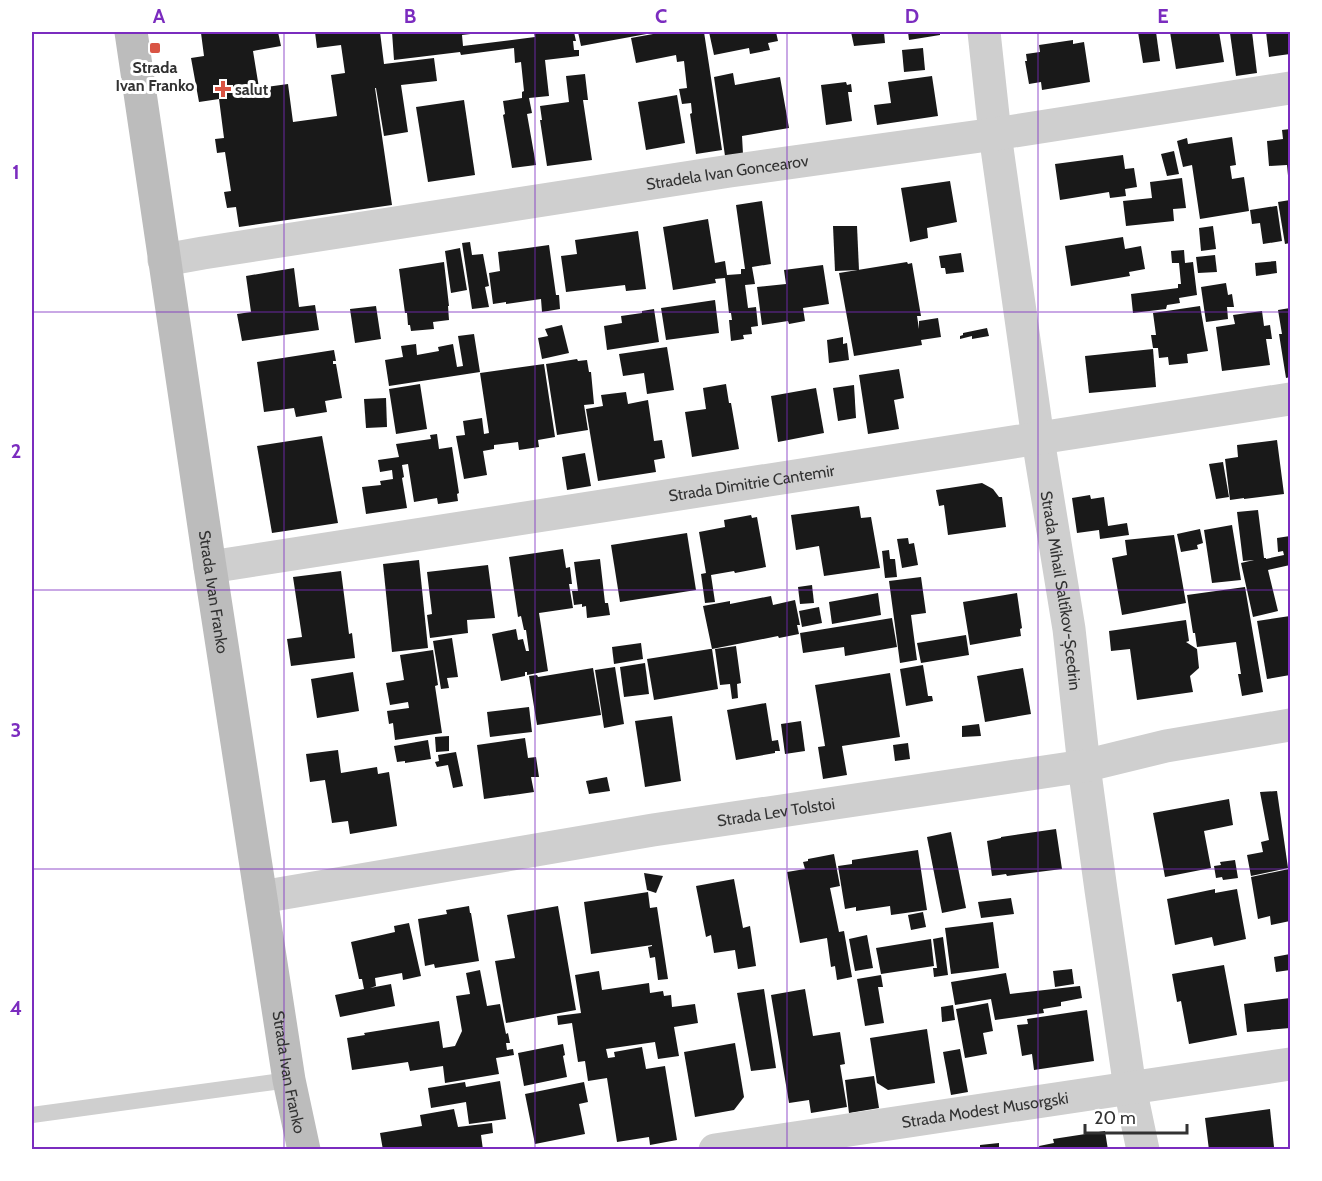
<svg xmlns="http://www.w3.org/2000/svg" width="1322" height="1181" font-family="Cabin,sans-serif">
<rect width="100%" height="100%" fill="#fff"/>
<g fill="#191919">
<path d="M209 32H278L281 46 253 51 259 88 288 84 293 122 337 116 331 75 345 73 341 45 317 48 315 32H380L384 64 434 58 437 81 401 85 408 132 384 136 376 88H375L392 205 239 227 236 207 227 208 224 192 231 191 225 152 217 153 215 139 224 138 219 99 199 102 191 58 204 56 201 33Z"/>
<path d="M392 32H479V33L462 35 463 46 535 37 534 32H574L576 41H573L574 50H579V56L545 60 549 96 529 98 532 113 527 114 536 165 512 168 503 115 505 114 503 101 522 98V92L524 91 521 62 515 63 514 48 461 55 460 52 394 60Z"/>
<path d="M578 32H652V33L581 46Z"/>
<path d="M664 32H704L722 150 696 154 690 114 692 113 691 103 682 104 679 89 687 88 684 61 677 62 676 55 636 63 631 38Z"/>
<path d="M709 32H776L778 41 768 43 770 50 750 54 749 48 714 55Z"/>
<path d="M851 32H884L885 43 854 46Z"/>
<path d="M908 32H940V35L909 40Z"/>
<path d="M1138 32H1156L1160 61 1143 63Z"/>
<path d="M1170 32H1219L1224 62 1176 69Z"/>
<path d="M1241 32H1252L1257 73 1236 76 1230 33Z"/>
<path d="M1266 32H1290V54L1269 57Z"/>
<path d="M1073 40V44L1084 42 1090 82 1042 90 1041 82 1029 84 1025 61H1027L1026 54 1040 52 1039 45Z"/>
<path d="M923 48 925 70 904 72 902 50Z"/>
<path d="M733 73 735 85 780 77 789 128 742 136 743 154 725 156 714 77Z"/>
<path d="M585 74 588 100H583L592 160 547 166 540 120H542L540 106 569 102 566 76Z"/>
<path d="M932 76 938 116 877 125 874 105 891 103 888 82Z"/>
<path d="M846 82 847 85 851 84 852 92H848L852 121 826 125 821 85Z"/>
<path d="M677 95 685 143 646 150 638 102Z"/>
<path d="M464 100 475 175 428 182 416 107Z"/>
<path d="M1290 129V186H1289L1287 165 1269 166 1267 141 1283 139 1282 130Z"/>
<path d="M1232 137 1236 165 1230 166 1232 179 1244 177 1249 211 1200 219 1192 165 1183 167 1177 141 1187 138 1188 144Z"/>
<path d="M1174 151 1179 174 1167 176 1161 154Z"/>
<path d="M1123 155 1125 169 1134 168 1137 187 1125 189 1126 196 1110 198 1109 192 1060 200 1055 164Z"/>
<path d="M1182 178 1186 208 1173 209 1174 221 1126 226 1123 201 1152 198 1150 182Z"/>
<path d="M950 181 957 222 927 228 928 238 910 242 901 188Z"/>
<path d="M1290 200V243L1285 244 1278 202Z"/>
<path d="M762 201 771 264 752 267 755 284 745 285 748 308 756 307 758 326 751 327 752 334 743 335 744 339 731 341 729 320H732L731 313H729L725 278 715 279 716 283 673 290 663 227 708 219 715 263 725 261 727 275 741 274V269H745L736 205Z"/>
<path d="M1276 206H1277L1282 241 1263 244 1260 223 1252 224 1250 210Z"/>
<path d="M833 226H857L859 270 835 271Z"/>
<path d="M1213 226 1216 249 1201 251 1199 228Z"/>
<path d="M638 231 646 289 626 291 625 285 566 292 561 256 577 254 575 240Z"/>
<path d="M1123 237 1125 249 1141 246 1145 269 1129 272 1130 276 1071 286 1065 246Z"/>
<path d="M470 242 472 255 483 254 489 286 485 287 489 307 472 309 462 243Z"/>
<path d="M549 245 556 295H559L560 309 542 312 541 299 506 304V302L493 304 489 273 500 271 498 252Z"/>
<path d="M460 248 467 290 451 293 445 251Z"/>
<path d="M1184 250 1185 263 1193 262 1197 295 1179 298 1180 303 1167 305 1166 309 1133 313 1131 294 1178 288V284H1181L1179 263H1172L1171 251Z"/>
<path d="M961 253 964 272 946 274 945 268H941L939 256Z"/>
<path d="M1215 255 1217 272 1198 273 1196 257Z"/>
<path d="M1276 261 1277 273 1256 276 1255 263Z"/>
<path d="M444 262 449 306H448L449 320 433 322 434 329 411 331 410 325H408L407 313H405L399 269Z"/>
<path d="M907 262 908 264 912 263 921 316H917L919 329V321L938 318 941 337 921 340 922 345 854 356 839 273Z"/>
<path d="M823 265 829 304 803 308 805 321 789 324 788 321 762 325 757 287 786 284 784 270Z"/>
<path d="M294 268 299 307 315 305 319 330 242 341 237 314 251 312 246 276Z"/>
<path d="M1226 283 1228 295 1232 294 1234 307H1227L1228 319 1206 322 1201 287Z"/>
<path d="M715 300 719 333 666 340 661 308Z"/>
<path d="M376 306 381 339 355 343 350 309Z"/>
<path d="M1200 306 1208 351 1187 354 1188 363 1169 365 1168 357 1159 358 1158 348H1153L1151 335H1156L1153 313Z"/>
<path d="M1290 308V377L1286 378 1279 334H1282L1278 310Z"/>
<path d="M654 309 659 342 607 350 604 326 622 323 621 316 642 313V311Z"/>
<path d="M1262 311 1264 326 1270 325 1272 339H1266L1270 365 1222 371 1216 327 1235 324 1233 315Z"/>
<path d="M562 325 569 353 542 359 538 338 548 336 545 329Z"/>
<path d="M987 328 989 336 972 339V336L960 339V336L963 335V333Z"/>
<path d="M474 334 480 372 389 386 385 360 403 357 401 346 416 344 417 355 439 351 438 347 453 344 457 367 463 366 458 336Z"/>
<path d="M843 337V344L847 343 849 360 829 363 827 340Z"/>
<path d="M667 347 674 390 647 394 644 373 623 376 619 354Z"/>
<path d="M1153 349 1156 387 1089 393 1085 356Z"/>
<path d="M334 350 336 361H333V364H336L342 398 325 401 327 412 296 417 294 408 264 412 257 362Z"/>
<path d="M577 359 578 361 587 360 589 372H591L594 404 584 405 588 430 557 435 546 364Z"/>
<path d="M544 364 555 437 538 440 539 447 519 450 518 442 494 445V449L483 451 487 475 464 479 456 436 465 435 463 421 482 418 484 434 489 433 480 373Z"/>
<path d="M899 369 904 398 894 400 899 429 868 434 859 375Z"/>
<path d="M420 384 427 429 396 434 389 389Z"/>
<path d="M726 384 729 403H731L739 449 692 457 685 412 706 409 703 388Z"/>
<path d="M854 385 856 418 838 421 833 388Z"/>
<path d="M816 388 824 433 778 442 771 396Z"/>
<path d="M626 392 628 404 648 400 654 441 662 440 665 458 654 460 656 472 598 481 586 409 603 406 601 395Z"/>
<path d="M386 398 387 427 366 428 364 399Z"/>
<path d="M437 434 439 449 452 447 459 493 457 494 458 501 438 504 437 498 414 502 408 464 402 465 404 477 402 478 407 508 366 514 362 487 381 485 380 481 393 479 392 470 380 472 378 460 399 457 396 444 431 439 430 435Z"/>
<path d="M322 436 338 523 272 533 257 446Z"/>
<path d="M1277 440 1284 494 1244 499V498L1230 500 1225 459 1238 457 1237 445Z"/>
<path d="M585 453 591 486 567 490 562 457Z"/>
<path d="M1223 462 1229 497 1216 499 1209 464Z"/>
<path d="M982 483 993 489 999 497H1002L1006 527 948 535 944 505 939 506 936 490Z"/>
<path d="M1090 495 1091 499 1104 497 1108 526 1127 523 1129 535 1100 539 1099 530 1077 533 1072 498Z"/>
<path d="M859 506 861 518 871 517 880 568 824 576 819 546 796 550 791 515Z"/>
<path d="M1258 510 1264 558H1266V559L1284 555 1283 551 1278 552 1277 538 1290 536V565L1268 570 1278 611 1253 617 1241 563 1254 560 1243 561 1237 512Z"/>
<path d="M751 515 752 518 757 517 766 567 735 573 734 571 711 575 715 602 705 603 701 574 706 573 699 532 725 527 724 520Z"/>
<path d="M1232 525 1241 580 1212 583 1204 530Z"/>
<path d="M1200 529 1203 543 1197 545 1198 549 1181 552 1177 534Z"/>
<path d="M687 533 696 590 620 602 611 545Z"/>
<path d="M1174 535 1186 603 1122 615 1112 558 1127 555 1125 540Z"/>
<path d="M908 538 909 544 914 543 918 565 902 568 897 539Z"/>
<path d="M563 549 566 568 570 567 572 584H569L573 608 539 613 548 671 527 675V672H525V676L501 681 492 634 516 629 518 640 523 639 526 651H529L526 630H524L521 616 518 617 509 557Z"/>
<path d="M889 550 890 559H895L897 577 885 578 882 551Z"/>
<path d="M600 559 605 603H608L610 615 587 618 586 606 582 607V604L574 605 572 591H578L574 562Z"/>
<path d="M419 560 428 648 392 652 383 564Z"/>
<path d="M488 565 495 618 467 620 468 633 430 638 427 615 432 614 427 572Z"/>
<path d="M341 571 349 634 352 633 355 658 291 666 287 639 302 637 293 577Z"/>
<path d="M921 577 926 613 911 615 917 660 900 663 889 581Z"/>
<path d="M812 585 814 603 800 604 798 587Z"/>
<path d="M1245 587 1263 692 1242 696 1238 674H1241L1236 642 1197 647 1195 633H1193L1187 595Z"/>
<path d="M878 593 881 615 832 624 829 602Z"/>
<path d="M1017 593 1022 628 1020 629 1021 636 970 645 963 602Z"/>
<path d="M771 596 773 605 795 600 800 625H797L799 634 779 638 778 636 712 649 703 606 730 601V604Z"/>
<path d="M819 607 822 623 802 627 799 611Z"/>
<path d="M1290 616V675L1267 679 1257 621Z"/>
<path d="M892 618 897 647 845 656 844 647 803 653 800 633Z"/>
<path d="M1186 620 1189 641 1186 642 1197 649 1199 668 1190 676 1193 692 1137 700 1130 649 1111 651 1109 631Z"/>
<path d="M966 635 969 655 921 663 917 643Z"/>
<path d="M452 638 458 677 447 678 449 688 441 689 433 641Z"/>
<path d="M641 643 643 659 614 664 612 647Z"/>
<path d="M736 646 741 683 737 684 738 698 732 699 730 684 720 685 715 649Z"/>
<path d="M710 649H712L718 689 654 700 647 659Z"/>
<path d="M433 650 438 685 435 686 442 733 395 740 393 723 389 724 387 711 409 708 408 702 390 705 386 683 404 680 400 655Z"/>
<path d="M645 663 649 694 624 697 620 667Z"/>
<path d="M923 665 928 696H932L933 701 906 706 900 669Z"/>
<path d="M615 667 624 724 604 728 595 670Z"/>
<path d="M593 668 601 715 537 725 529 676 537 675 538 677Z"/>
<path d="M1023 668 1031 714 985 722 977 676Z"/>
<path d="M353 672 359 711 317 718 311 679Z"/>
<path d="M890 673 900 737 842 746 847 775 823 779 818 747 825 746 815 685Z"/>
<path d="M766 703 772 741 778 740 780 751H775V753L736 760 727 710Z"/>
<path d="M529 707 532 732 490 737 487 712Z"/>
<path d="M672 716 681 781 645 787 635 721Z"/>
<path d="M801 721 805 751 785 754 781 724Z"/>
<path d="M979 724 981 736 962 737V726Z"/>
<path d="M449 736V751L436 752 435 737Z"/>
<path d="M525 738 528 758 536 757 539 777H531L534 792 484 799 477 745Z"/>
<path d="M428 740 431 759 405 763V761L397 762 394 746Z"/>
<path d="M908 743 910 759 895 761 893 745Z"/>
<path d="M338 750 341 773 377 767 378 774 389 772 397 826 350 834 348 821 332 823 325 780 310 782 306 754Z"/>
<path d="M456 752 463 786 453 788 448 765 437 767 435 762 439 761 438 755Z"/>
<path d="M607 777 610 791 589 794 586 781Z"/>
<path d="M1277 791 1288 868 1251 876 1247 855 1263 852 1261 842 1269 840 1260 792Z"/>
<path d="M1229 799 1233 825 1204 831 1211 868 1165 877 1153 813Z"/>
<path d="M1056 829 1062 869 1007 876 1006 874 992 876 987 841 1001 838V837Z"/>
<path d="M951 832 966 908 942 913 927 837Z"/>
<path d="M918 850 927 910 891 915 890 906 856 911V907L845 909 838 866 852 864V860Z"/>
<path d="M834 854 840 886 830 888 839 932 844 931 852 977 837 980 835 966 831 967 827 938 800 943 787 872 805 869 803 862 808 861V859Z"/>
<path d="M1235 860 1238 878 1223 880 1222 877 1216 878 1214 866 1221 865 1220 862Z"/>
<path d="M1289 869 1290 877V921L1271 925 1270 916 1258 919 1251 877Z"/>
<path d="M644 873 663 876 656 893 647 890Z"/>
<path d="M734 879 743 928 750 926 756 966 738 969 735 950 714 953 711 935 706 937 696 886Z"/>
<path d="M1215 889V893L1237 889 1246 939 1214 946 1212 937 1175 945 1167 899Z"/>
<path d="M648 892 650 908 657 907 668 979 658 980 655 957 650 958 648 947 652 946V945L591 954 584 902Z"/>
<path d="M1011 898 1014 914 981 918 978 902Z"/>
<path d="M469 906 470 913H471L479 961 435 968 434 964 425 966 418 919 447 914 446 910Z"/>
<path d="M558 906 576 1010 506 1023 495 961 515 958 507 915Z"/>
<path d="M923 912 926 927 911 930 908 915Z"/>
<path d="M993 922 999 968 951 974 945 928Z"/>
<path d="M409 923 421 976 403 980 402 973 375 978 376 986 370 988 391 984 395 1006 340 1017 335 995 364 989 362 979H359L351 942 395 932 394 926Z"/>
<path d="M867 935 873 968 855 971 849 939Z"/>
<path d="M943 937 948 975 934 977 933 968H937L933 939Z"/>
<path d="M931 939 934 966 881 974 876 948Z"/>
<path d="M1290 954V970L1276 972 1274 957Z"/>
<path d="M1224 965 1237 1035 1189 1044 1181 1001 1177 1002 1172 974Z"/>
<path d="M1072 969 1074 984 1055 987 1053 971Z"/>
<path d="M480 970 487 1006 500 1004 506 1034 508 1033 510 1043H506L507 1050 513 1049 514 1055 496 1058 499 1074 445 1083 443 1066 410 1071 408 1062 352 1070 347 1038 365 1035 364 1033 439 1021 443 1048 455 1046 462 1031 456 996 470 994 466 973Z"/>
<path d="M599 971 602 990 649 983 650 993 663 991 664 996 671 995 672 1007 695 1004 698 1023 674 1027 679 1056 658 1059 655 1042 606 1049 608 1058 615 1057 614 1052 642 1047 646 1069 665 1066 677 1140 650 1145 649 1137 617 1142 607 1078 588 1081 585 1061 578 1062 572 1023 558 1025 557 1016 581 1013 575 975Z"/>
<path d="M1006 973 1010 994 1080 986 1082 998 1061 1002V1006L1043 1009 1044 1013 995 1020 991 999 955 1005 951 982Z"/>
<path d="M881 975 883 987H878L884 1023 865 1026 857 979Z"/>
<path d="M764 989 776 1068 751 1071 737 993Z"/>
<path d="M805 989 813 1036 840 1032 845 1064 840 1065 847 1107 811 1113 809 1100 789 1103 771 995Z"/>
<path d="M1290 998V1028L1247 1032 1244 1004Z"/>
<path d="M988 1003 993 1031 983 1033 987 1054 965 1058 956 1009Z"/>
<path d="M953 1005 955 1020 942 1022 941 1007Z"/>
<path d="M1087 1010 1094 1061 1034 1070 1032 1054 1022 1056 1017 1025 1028 1024 1027 1019Z"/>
<path d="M927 1029 935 1083 888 1090 877 1083 870 1038Z"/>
<path d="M735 1043 744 1097 734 1110 695 1117 684 1052Z"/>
<path d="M563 1044 565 1055 563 1056 567 1077 524 1086 518 1053Z"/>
<path d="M960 1049 968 1092 951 1095 943 1052Z"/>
<path d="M874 1076 879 1108 849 1113 845 1080Z"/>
<path d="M500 1081 506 1119 469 1124 466 1102 431 1108 428 1088 465 1082 466 1087Z"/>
<path d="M584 1082 588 1102 579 1104 585 1134 535 1144 525 1094Z"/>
<path d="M454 1109 458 1127 492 1123 493 1133 481 1135 483 1150H383L380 1133 422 1126 420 1115Z"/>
<path d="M1270 1109 1274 1147 1251 1150H1209L1205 1118Z"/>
<path d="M1105 1131 1108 1150H1040L1039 1146 1054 1143 1053 1139Z"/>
<path d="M999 1143V1150H980V1145Z"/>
</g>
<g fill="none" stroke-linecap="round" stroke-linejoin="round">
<path stroke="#cfcfcf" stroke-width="16" d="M32 1115 289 1080"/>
<g stroke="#cfcfcf" stroke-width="33">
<path id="s1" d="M984 32 995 134 1038 439 1069 629 1084 766 1101 890 1130 1088 1143 1150"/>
<path id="s2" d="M164 260 203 253 730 171 995 134 1290 88"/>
<path id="s3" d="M210 567 1290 399"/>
<path id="s4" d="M261 897 653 830 1084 766 1166 746 1290 725"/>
<path id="s5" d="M715 1150 1290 1064"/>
</g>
<path stroke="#bcbcbc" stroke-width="33" id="s6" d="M131 32 210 567 289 1080 304 1150"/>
</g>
<path fill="none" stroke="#7b2cbf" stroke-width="1.5" stroke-opacity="0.55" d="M284 32V1150M535 32V1150M787 32V1150M1038 32V1150M32 312H1290M32 590H1290M32 869H1290"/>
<g fill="#d95444" stroke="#fff" stroke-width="2">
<rect x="149" y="42" width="12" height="12" rx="3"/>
<path d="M220 80h6v6h6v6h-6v6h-6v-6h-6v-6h6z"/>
</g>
<g text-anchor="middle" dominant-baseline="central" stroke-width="6" stroke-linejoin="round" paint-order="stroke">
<g font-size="16" font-weight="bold" fill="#323232" stroke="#fff">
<text x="155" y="67">Strada<tspan x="155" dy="18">Ivan Franko</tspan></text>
<text x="235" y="89" text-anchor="start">salut</text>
</g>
<g font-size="16" fill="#323232" stroke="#fff">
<text stroke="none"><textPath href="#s2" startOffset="570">Stradela Ivan Goncearov</textPath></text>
<text stroke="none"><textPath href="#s3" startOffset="548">Strada Dimitrie Cantemir</textPath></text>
<text stroke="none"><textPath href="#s6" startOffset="566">Strada Ivan Franko</textPath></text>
<text stroke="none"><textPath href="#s1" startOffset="564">Strada Mihail Saltîkov-Șcedrin</textPath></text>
<text stroke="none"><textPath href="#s4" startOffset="522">Strada Lev Tolstoi</textPath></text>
<text stroke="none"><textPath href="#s6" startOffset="1052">Strada Ivan Franko</textPath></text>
<text stroke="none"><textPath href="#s5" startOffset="273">Strada Modest Musorgski</textPath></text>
</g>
</g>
<rect width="1322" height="1181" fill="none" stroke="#ffffff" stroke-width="66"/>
<path d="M1085 1124v9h102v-9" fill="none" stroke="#323232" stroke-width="3"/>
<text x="1094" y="1124" font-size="18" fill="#323232" stroke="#ffffff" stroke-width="4.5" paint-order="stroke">20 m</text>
<rect x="33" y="33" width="1256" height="1115" fill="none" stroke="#7b2cbf" stroke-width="2"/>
<g font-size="20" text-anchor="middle" font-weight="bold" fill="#7b2cbf">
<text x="159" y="23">A</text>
<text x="410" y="23">B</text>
<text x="661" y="23">C</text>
<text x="912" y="23">D</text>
<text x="1163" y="23">E</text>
<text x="16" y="179">1</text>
<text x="16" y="458">2</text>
<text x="16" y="737">3</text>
<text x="16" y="1015">4</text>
</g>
</svg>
